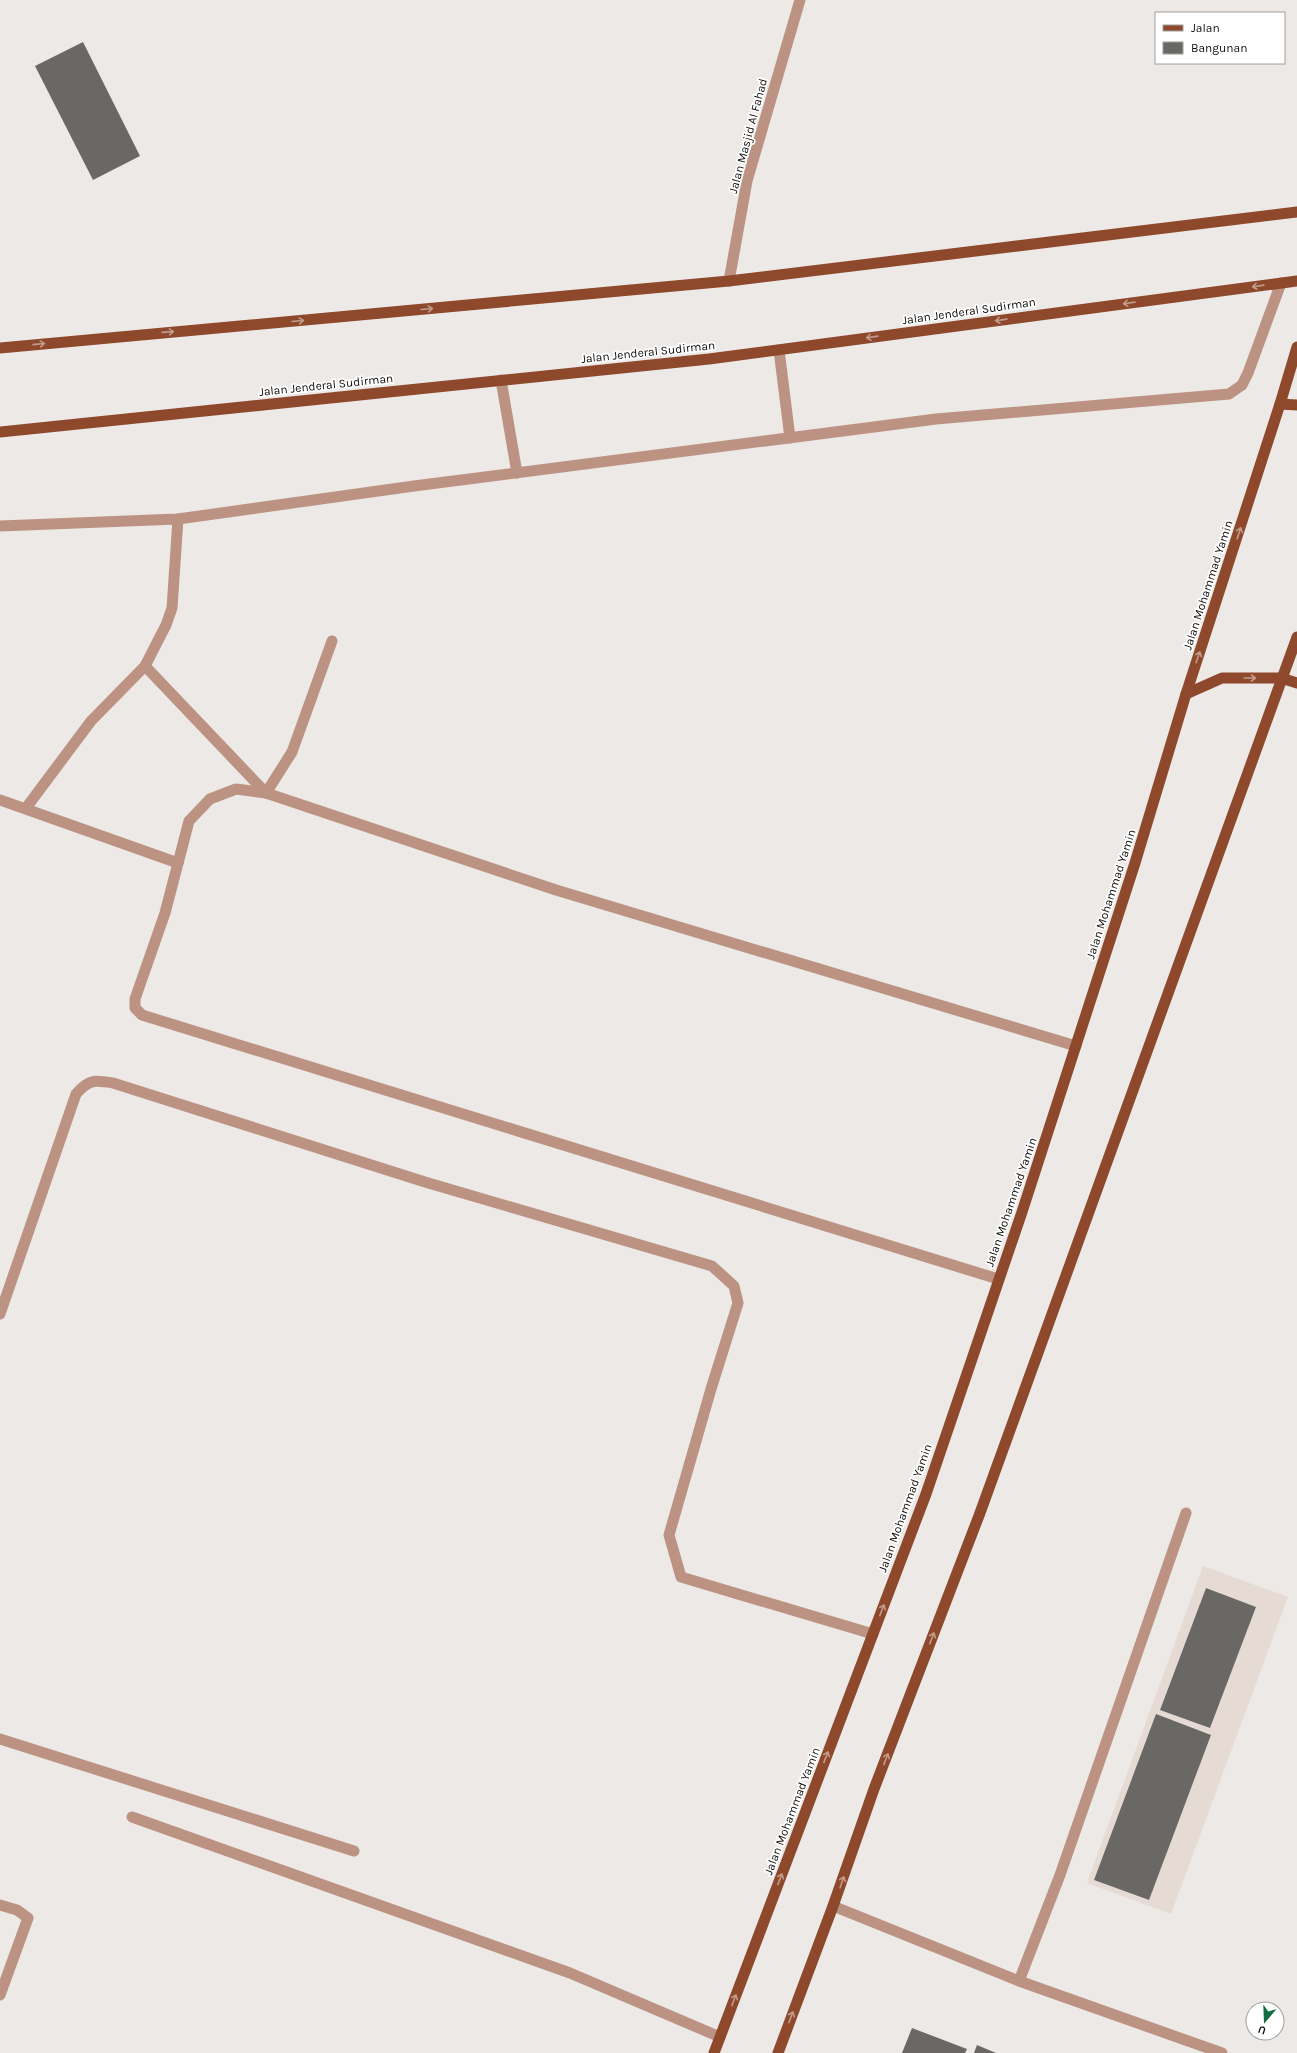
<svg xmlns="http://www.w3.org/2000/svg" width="1297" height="2053" font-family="Karla,sans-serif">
<rect width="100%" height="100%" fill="#ece9e7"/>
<path fill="#e5dbd4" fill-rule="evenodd" d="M1203 1566 1288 1597 1171 1914 1087 1883ZM1206 1588 1256 1607 1210 1728 1160 1709ZM1156 1715 1211 1736 1148 1900 1094 1880Z"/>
<g fill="#696865">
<path d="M83 42 140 156 93 180 35 66Z"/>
<path d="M1206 1588 1256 1607 1210 1728 1160 1710Z"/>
<path d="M1156 1714 1211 1735 1149 1900 1094 1880Z"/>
<path d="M912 2028 967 2049 965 2053H902Z"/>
<path d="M977 2045 996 2053H974Z"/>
</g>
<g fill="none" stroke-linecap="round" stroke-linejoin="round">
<g stroke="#bc9383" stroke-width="11">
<path d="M0 1314 76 1094C89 1079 94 1080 113 1083L425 1182 712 1266 734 1286 738 1303 711 1389 669 1535 681 1577 873 1634"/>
<path d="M0 1739 354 1851"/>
<path d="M833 1906 1019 1981 1060 1875 1186 1513"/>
<path d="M1019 1981 1222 2053"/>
</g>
<g stroke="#bc9383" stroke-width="11">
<path d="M729 281 747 181 800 0"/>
<path d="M779 350 790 438"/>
<path d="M501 380 517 473"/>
<path d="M0 526 178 519 414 486 936 419 1229 394 1242 385 1248 373 1281 283"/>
<path d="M332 641 292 752 266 793 556 890 1076 1046"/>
<path d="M145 666 266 793"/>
<path d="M266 793 236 789 210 799 189 821 165 913 135 999V1008L142 1015 998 1279"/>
<path d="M0 800 178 863"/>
<path d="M26 808 91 721 145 666 166 625 172 608 178 519"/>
<path d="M132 1817 570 1973 720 2037"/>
<path d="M0 1905 17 1910 28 1918 0 1995"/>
</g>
<g stroke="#8e492c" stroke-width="11">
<path d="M0 348 729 281 1297 212"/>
<path d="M1280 404 1297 405"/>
<path d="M0 432 709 359 1297 281"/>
<path d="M1186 694 1222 678H1281L1297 683"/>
<path d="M714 2053 926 1494 1022 1212 1135 863 1186 694 1280 404 1297 347"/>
<path d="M778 2053 833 1906 874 1789 980 1513 1297 637"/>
</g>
</g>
<defs><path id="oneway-shaft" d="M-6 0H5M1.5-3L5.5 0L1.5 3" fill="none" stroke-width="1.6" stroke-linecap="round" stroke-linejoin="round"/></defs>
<g stroke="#c19b8b">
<use href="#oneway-shaft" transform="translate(1258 286) rotate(172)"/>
<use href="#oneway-shaft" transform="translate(1129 303) rotate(172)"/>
<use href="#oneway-shaft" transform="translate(427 309) rotate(-5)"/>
<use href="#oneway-shaft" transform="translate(1001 320) rotate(172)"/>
<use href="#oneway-shaft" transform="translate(298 321) rotate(-5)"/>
<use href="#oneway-shaft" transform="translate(168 332) rotate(-4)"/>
<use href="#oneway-shaft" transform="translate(872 337) rotate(172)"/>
<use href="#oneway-shaft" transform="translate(39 344) rotate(-6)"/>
<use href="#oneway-shaft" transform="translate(1239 533) rotate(-72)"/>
<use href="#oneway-shaft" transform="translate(1198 657) rotate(-71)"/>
<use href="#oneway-shaft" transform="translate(1250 678)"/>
<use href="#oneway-shaft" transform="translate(882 1610) rotate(-69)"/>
<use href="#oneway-shaft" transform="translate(932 1638) rotate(-69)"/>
<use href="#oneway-shaft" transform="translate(826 1757) rotate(-69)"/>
<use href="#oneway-shaft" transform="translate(886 1759) rotate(-69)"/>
<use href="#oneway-shaft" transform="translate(780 1879) rotate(-69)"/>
<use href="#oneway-shaft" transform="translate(842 1882) rotate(-71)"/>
<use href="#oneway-shaft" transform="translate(734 2000) rotate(-69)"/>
<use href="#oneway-shaft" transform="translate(791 2017) rotate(-69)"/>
</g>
<g text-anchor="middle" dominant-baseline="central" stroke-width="3.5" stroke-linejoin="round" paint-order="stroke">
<g font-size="12" fill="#0e0d0c" stroke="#fff">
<text transform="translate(748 136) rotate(-75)">Jalan Masjid Al Fahad</text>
<text transform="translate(969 311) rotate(-8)">Jalan Jenderal Sudirman</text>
<text transform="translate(648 352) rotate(-6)">Jalan Jenderal Sudirman</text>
<text transform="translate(326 385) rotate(-6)">Jalan Jenderal Sudirman</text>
<text transform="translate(1208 585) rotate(-72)">Jalan Mohammad Yamin</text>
<text transform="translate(1111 894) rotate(-72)">Jalan Mohammad Yamin</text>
<text transform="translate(1011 1202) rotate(-71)">Jalan Mohammad Yamin</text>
<text transform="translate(905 1508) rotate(-70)">Jalan Mohammad Yamin</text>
<text transform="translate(792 1811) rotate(-69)">Jalan Mohammad Yamin</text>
</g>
</g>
<rect x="1155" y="12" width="130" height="52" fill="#ffffff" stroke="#9f9e9e"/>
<rect x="1163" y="25" width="20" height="6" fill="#8e492c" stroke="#9f9e9e"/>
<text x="1191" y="32" font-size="12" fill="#0e0d0c">Jalan</text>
<rect x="1163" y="42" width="20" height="12" fill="#696865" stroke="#9f9e9e"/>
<text x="1191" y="52" font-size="12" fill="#0e0d0c">Bangunan</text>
<g transform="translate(1265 2021) rotate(199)"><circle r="19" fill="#ffffff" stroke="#9f9e9e"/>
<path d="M0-3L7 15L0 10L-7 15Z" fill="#116d42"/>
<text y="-6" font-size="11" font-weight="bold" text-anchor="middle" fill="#0e0d0c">U</text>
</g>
</svg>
